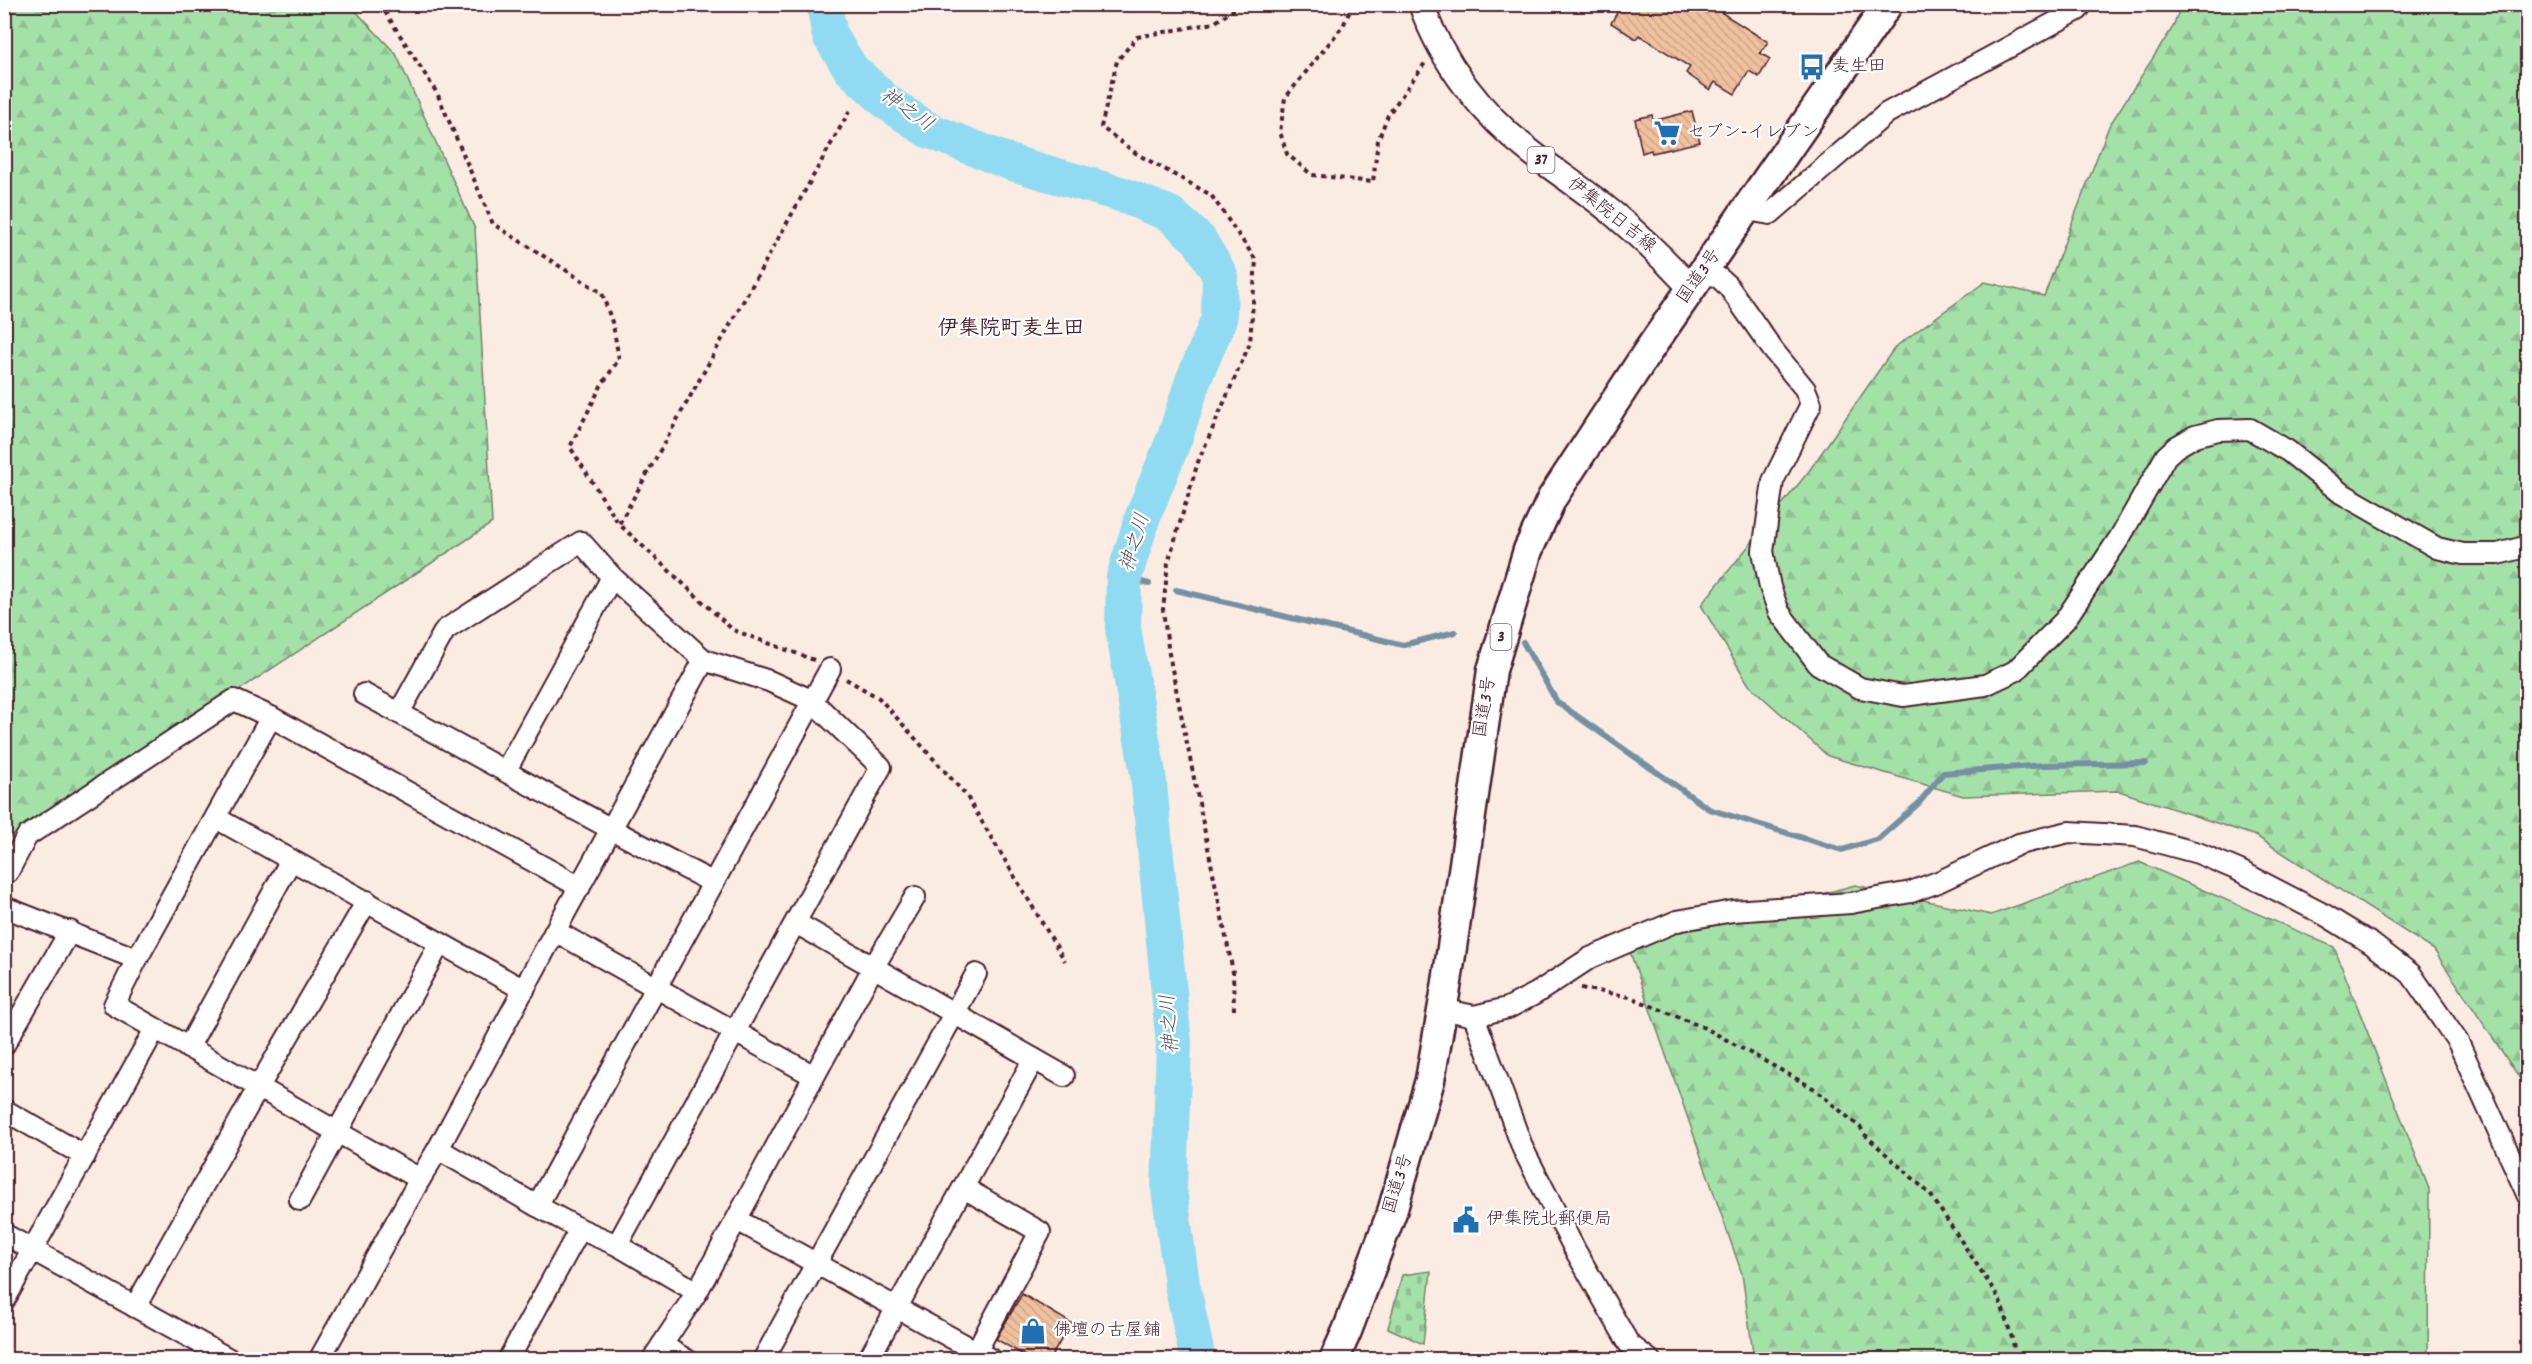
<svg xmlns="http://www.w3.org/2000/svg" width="2532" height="1364" font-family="Dekko,'Klee One',sans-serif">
<defs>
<pattern id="forest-firs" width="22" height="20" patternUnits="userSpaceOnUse" patternTransform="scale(1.5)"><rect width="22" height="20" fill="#a3e1a9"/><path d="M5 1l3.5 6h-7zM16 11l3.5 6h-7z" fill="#8ec192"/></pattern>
<pattern id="cemetery-stones" width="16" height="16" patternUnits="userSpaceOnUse" patternTransform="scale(1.5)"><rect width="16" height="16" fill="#a3e1a9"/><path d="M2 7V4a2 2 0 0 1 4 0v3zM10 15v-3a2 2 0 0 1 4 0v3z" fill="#8ec192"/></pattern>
<pattern id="building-back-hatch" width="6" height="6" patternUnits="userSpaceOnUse" patternTransform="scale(1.5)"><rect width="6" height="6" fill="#f0c19f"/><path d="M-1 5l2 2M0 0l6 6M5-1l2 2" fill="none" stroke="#cfa589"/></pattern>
</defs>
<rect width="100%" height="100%" fill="#faece2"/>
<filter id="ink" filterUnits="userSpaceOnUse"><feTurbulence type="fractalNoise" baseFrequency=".0167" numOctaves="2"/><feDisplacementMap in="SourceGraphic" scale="12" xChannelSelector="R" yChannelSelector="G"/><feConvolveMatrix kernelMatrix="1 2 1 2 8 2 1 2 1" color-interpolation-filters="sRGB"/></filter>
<g filter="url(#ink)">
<g fill="url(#forest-firs)" stroke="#76806a" stroke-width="1.5">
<path d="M5 5H350L396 54 475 229 492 523 114 773 5 840Z"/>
<path d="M2181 5H2527V1089L2434 950 2256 836 2119 791 1963 796 1828 756 1749 685 1701 605 1809 471 1895 347 1985 282 2044 296 2109 126 2173 27Z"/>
<path d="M2139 862 2334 947 2429 1189 2428 1359H1754L1742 1274 1628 946 1855 885 1991 915Z"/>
</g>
<path fill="url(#cemetery-stones)" stroke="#76806a" stroke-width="1.5" d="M1431 1271 1423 1344 1388 1328 1402 1275Z"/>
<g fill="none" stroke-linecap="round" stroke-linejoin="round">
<g stroke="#7490a2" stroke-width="6">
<path d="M1124 577 1149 584"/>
<path d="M1176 590 1403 645 1455 632"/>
<path d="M1523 642 1557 702 1709 809 1842 850 1878 839 1919 803 1943 773 2044 765 2146 763"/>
</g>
<path stroke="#90dbf1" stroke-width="36" d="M824 4 830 36 851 69 888 103 928 130 1012 163 1120 194 1170 214 1199 240 1220 275 1219 319 1193 381 1175 437 1143 516 1124 577 1123 628 1148 774 1174 1044 1169 1189 1182 1284 1198 1360"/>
</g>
<g fill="url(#building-back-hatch)" stroke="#4a1f2b" stroke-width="1.5">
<path d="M1622 4H1708L1768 42 1760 53 1770 59 1759 77 1749 71 1735 94 1715 82 1710 90 1686 73 1690 67 1639 35 1636 39 1611 23Z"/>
<path d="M1692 111 1700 142 1652 153 1651 150 1642 153 1635 119 1652 115 1653 121Z"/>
<path d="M1022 1294 1071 1323 1050 1359H1030L996 1339Z"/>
</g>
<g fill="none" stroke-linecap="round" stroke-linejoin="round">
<g stroke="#4a1f2b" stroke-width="24">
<g id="minor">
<path d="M1747 210 1770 214 1887 113 2078 10 2082 4"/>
<path d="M1704 271 1719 278 1728 286 1773 350 1805 389 1811 404 1773 481 1763 551 1770 587 1779 612 1818 664 1860 688 1903 696 1985 685 2015 671 2065 620 2120 537 2166 456 2176 447 2195 436 2218 430 2250 429 2288 451 2341 493 2437 548 2463 554H2498L2528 546"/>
<path d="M704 660 555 931 814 1076"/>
<path d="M364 694C480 757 595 822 712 882"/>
<path d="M399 713 445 630 581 542 612 577 704 660 769 681 811 700 881 767 617 1245"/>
<path d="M271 717 137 959 114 1005 420 1179 438 1149 537 1206 580 1229 617 1245 697 1292"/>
<path d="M506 770 612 577"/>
<path d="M216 818 524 990"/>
<path d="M4 874 8 872 27 836 234 700 271 717 580 887"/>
<path d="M4 907 137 959"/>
<path d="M796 923 1034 1059 868 1360"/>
<path d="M1442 1009 1474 1016 1508 1008 1535 994 1590 958 1677 921 1733 911 1851 903 1911 892 1938 882 2019 844 2069 832 2135 836 2198 853 2238 870 2325 915 2372 944 2411 974 2458 1042 2528 1196"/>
<path d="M1474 1016 1523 1149 1575 1250 1629 1344 1650 1360"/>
<path d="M4 1045 70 931"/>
<path d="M188 1048 291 860"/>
<path d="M1034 1059 1064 1076"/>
<path d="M4 1110 85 1156"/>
<path d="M438 1149 555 931"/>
<path d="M964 1188 1040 1232 977 1350"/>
<path d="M300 1200 440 943"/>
<path d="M537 1206 830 669"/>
<path d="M737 1220 992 1360"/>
<path d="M4 1234 231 1360"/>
<path d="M4 1301 155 1029"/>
<path d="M135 1307 258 1088 367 901"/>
<path d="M662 1345 687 1360"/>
<path d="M319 1360 420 1179"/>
<path d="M508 1360 580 1229"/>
<path d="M652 1360 697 1292 873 968 915 897"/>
<path d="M763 1360 976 974"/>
</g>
</g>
<g stroke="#4a1f2b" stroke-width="28">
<path id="major" d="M1421 4C1442 63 1482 115 1532 153 1559 174 1589 193 1616 216 1643 239 1668 263 1692 289"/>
</g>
<g stroke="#4a1f2b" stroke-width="33">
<path id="highway" d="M1334 1360 1347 1331 1392 1212 1430 1080 1447 982 1492 670 1528 550 1552 498 1646 354 1888 4"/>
</g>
<g stroke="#4a1f2b" stroke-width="4" stroke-dasharray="4.5 4.5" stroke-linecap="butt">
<path d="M380 4 437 93 493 224 602 293 613 325 619 359 601 386 570 447 619 524"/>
<path d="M1353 4 1343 26 1285 98 1280 132 1287 154 1312 175 1373 182 1378 140 1388 115 1425 63"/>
<path d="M814 660 733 630 619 524 850 110"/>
<path d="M846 679 879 698 966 795 1065 961"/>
<path d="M1581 988 1630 997 1707 1029 1813 1088 1861 1128 1864 1134 1930 1194 1999 1298 2013 1341 2015 1360"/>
<path d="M1234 1010 1233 972 1169 654 1163 610 1168 563 1198 462 1250 343 1256 260 1211 195 1137 154 1101 127 1117 61 1137 37 1214 23 1242 4"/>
</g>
<use href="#minor" stroke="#fff" stroke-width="20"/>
<use href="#major" stroke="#fff" stroke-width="24"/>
<use href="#highway" stroke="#fff" stroke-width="28"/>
</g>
</g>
<defs>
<g id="bus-bare" transform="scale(2.07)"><path d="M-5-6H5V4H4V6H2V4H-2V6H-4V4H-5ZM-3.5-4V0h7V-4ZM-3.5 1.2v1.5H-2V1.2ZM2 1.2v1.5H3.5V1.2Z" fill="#1f6fb2" stroke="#fff" stroke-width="2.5" paint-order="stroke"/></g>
<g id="supermarket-bare" transform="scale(2.07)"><path d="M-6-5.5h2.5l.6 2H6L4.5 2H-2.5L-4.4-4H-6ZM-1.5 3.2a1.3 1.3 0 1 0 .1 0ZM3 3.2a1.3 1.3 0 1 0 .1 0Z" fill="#1f6fb2" stroke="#fff" stroke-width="2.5" paint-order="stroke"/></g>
<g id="civic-bare" transform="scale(2.07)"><path d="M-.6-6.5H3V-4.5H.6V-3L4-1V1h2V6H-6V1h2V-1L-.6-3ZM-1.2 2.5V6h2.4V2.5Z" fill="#1f6fb2" stroke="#fff" stroke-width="2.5" paint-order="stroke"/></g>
<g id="shop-bare" transform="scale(2.07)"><path d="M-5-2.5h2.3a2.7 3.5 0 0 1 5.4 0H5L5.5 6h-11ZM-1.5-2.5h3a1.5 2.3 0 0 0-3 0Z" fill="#1f6fb2" stroke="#fff" stroke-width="2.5" paint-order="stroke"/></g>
</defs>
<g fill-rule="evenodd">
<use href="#bus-bare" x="1812" y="67"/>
<use href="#supermarket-bare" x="1667" y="133"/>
<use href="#civic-bare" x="1466" y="1220"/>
<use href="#shop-bare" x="1033" y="1331"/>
</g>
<g text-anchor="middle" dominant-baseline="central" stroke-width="4.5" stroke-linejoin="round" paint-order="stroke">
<g fill="#fff" stroke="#80626b" stroke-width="1.5">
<rect x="1527.5" y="147" width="27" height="26" rx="4.5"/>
<rect x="1490.5" y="624" width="21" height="26" rx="4.5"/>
</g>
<g font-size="16" font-weight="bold" fill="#4a1f2b">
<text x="1541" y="160">37</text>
<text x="1501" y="637">3</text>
</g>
<g font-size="18" fill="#4a1f2b" stroke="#fff" text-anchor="start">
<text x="1832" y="67">麦生田</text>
<text x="1687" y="133">セブン-イレブン</text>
<text x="1486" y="1220">伊集院北郵便局</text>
<text x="1053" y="1331">佛壇の古屋鋪</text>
</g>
<g font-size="18" fill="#4a1f2b" stroke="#fff">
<text transform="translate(1611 216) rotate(39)">伊集院日吉線</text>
<text transform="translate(1700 277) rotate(-55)">国道3号</text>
<text transform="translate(1486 707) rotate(-81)">国道3号</text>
<text transform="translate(1399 1184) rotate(-73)">国道3号</text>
</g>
<g font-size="20" font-style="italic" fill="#5f5766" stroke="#fff">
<text transform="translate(906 111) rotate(35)">神之川</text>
<text transform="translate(1136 543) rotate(-73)">神之川</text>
<text transform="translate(1171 1024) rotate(-94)">神之川</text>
</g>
<g font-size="21" font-weight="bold" fill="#4a1f2b" stroke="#fff">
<text x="1011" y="330">伊集院町麦生田</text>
</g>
</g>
<rect width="2532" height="1364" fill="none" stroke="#fff" stroke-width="24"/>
<rect x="12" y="12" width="2508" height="1340" fill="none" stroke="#4a1f2b" stroke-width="2" filter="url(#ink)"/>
</svg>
